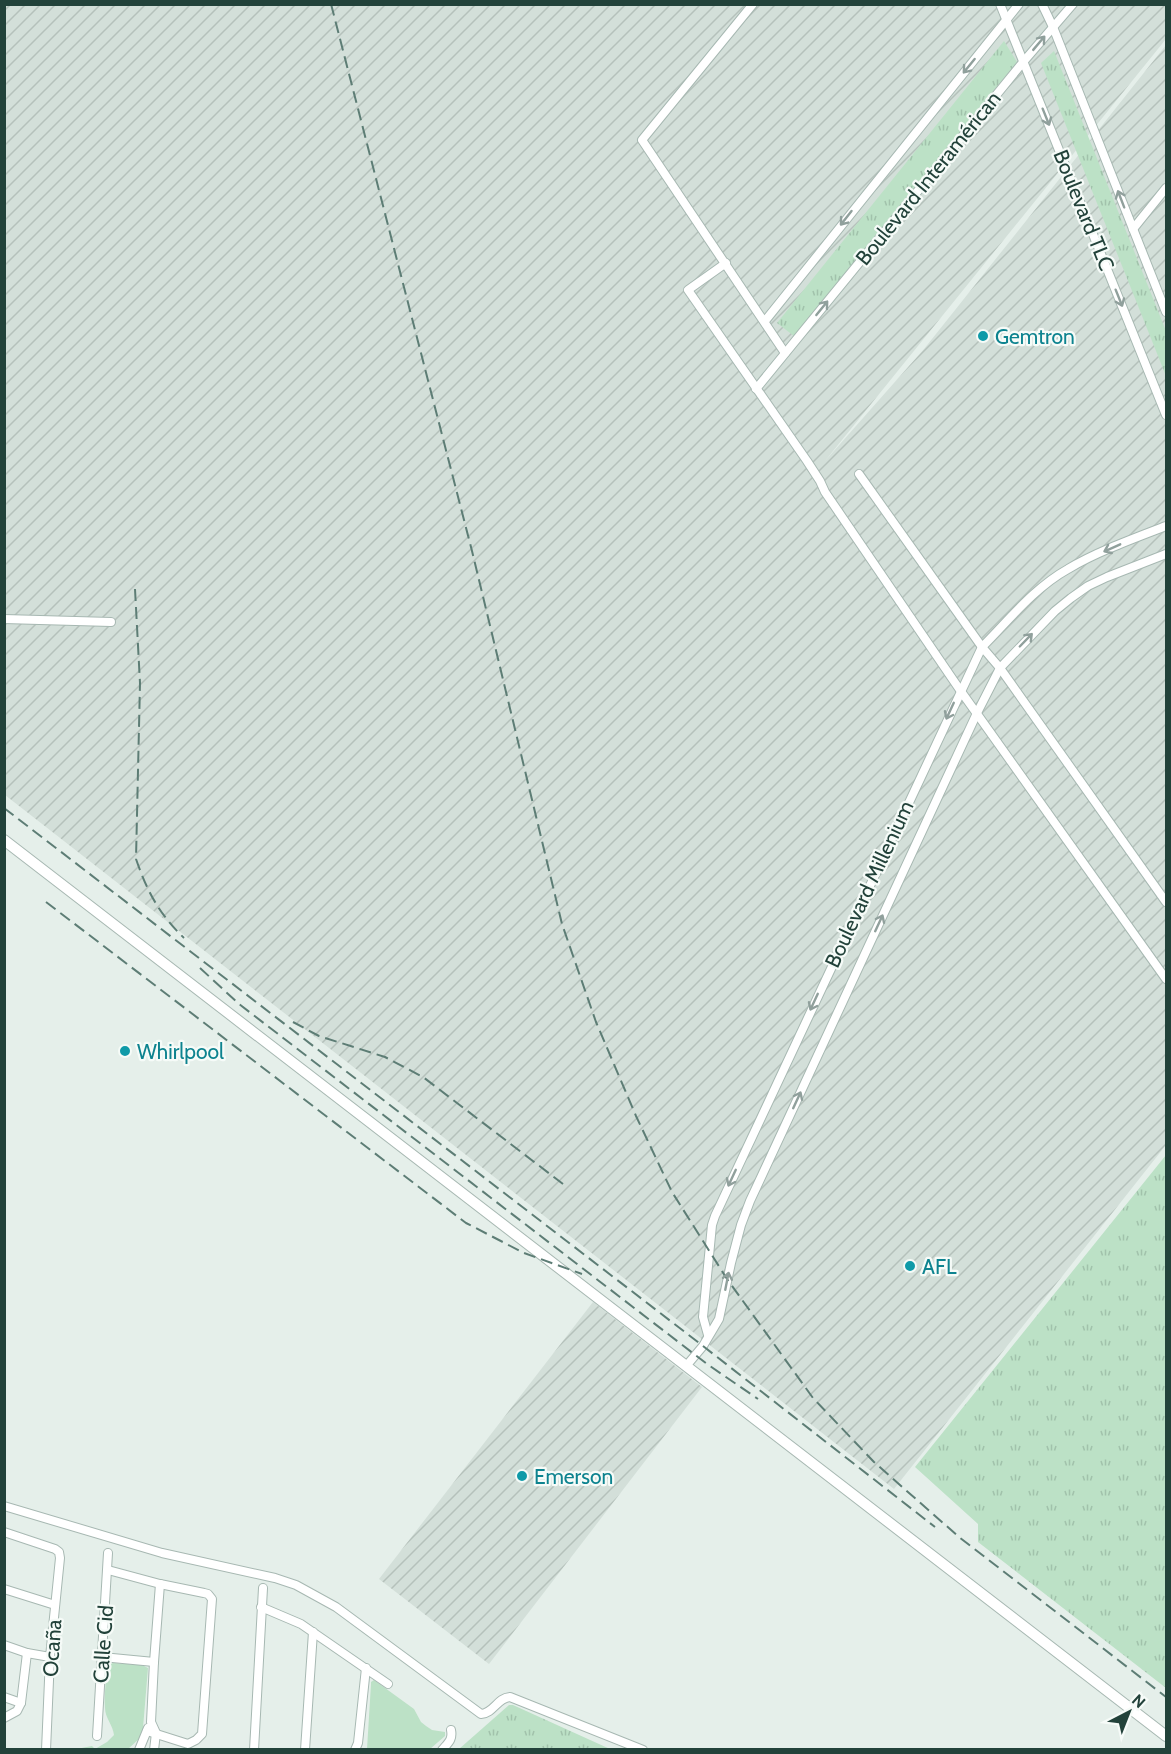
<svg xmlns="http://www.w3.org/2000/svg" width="1171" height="1754" font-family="Cabin,sans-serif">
<defs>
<pattern id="industrial-furrows" width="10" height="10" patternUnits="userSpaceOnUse" patternTransform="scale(1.5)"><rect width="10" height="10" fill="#d3dfd9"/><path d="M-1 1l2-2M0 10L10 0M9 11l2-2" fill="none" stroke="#b5c1bb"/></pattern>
<pattern id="grass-tufts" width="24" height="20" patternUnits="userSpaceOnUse" patternTransform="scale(1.5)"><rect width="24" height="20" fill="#bce1c6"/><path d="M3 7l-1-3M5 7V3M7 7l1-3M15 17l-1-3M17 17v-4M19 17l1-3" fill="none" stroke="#a1c2ab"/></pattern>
</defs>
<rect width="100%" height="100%" fill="#e5efea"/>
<g fill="url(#industrial-furrows)">
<path d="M4 5H1166V39L825 461 924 349 1166 45V1145L894 1489 5 795Z"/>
<path d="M593 1302 702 1387 489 1664 379 1579Z"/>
</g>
<g fill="url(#grass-tufts)">
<path d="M1004 41 1017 62 794 336 777 323Z"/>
<path d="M1054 51 1166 331V376L1041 63Z"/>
<path d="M1166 1155V1688L978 1542V1524L915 1467Z"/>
<path d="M509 1705H513L610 1749H459Z"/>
</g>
<g fill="#bce1c6">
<path d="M113 1663 142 1665 148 1668 143 1728 141 1737 128 1749 71 1750 92 1746 95 1749 107 1742 114 1735C113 1725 105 1718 105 1708 104 1695 106 1681 107 1669L108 1665Z"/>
<path d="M374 1680 414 1709 421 1722 426 1726 432 1730 445 1732V1736L430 1749H367L371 1684V1682Z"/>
</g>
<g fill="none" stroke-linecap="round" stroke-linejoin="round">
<g stroke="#a7b8b2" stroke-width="10">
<g id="minor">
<path d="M753 4 642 140 785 353"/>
<path d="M1000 4 1166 415"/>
<path d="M1042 4 1053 27 1166 312"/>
<path d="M1133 229 1166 188"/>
<path d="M726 263 688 290 807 461 820 481 825 492 960 690 1166 979"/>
<path d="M765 321 1019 4"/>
<path d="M756 389 1024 61 1073 4"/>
<path d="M859 474 982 647 1000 668 1166 902"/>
<path d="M4 619 111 622"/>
<path d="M708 1335 703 1317 712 1225 715 1216 982 647C1009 620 1034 588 1068 569 1096 552 1135 538 1166 526"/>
<path d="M687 1365 703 1346 719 1319 731 1263 741 1225 750 1201 977 713 1000 668 1055 611 1071 598 1088 586 1107 577 1166 554"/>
<path d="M4 1506 162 1553 275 1578 296 1585 336 1607 481 1714C494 1713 497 1698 510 1697L643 1750"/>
<path d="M4 1532 55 1549 59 1552 60 1558 50 1657 46 1750"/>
<path d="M108 1570 160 1584 204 1593 208 1594 212 1599 202 1734 196 1740 188 1744 147 1731"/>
<path d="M4 1589 55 1605"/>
<path d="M261 1607 301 1624 388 1684"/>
<path d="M4 1645 27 1653"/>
<path d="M102 1657 154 1662"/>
<path d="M4 1697 21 1703"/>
<path d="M4 1718 17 1711 21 1703 27 1653 50 1657"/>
<path d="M97 1736 108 1553"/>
<path d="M139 1750 148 1728"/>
<path d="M154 1750 156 1733 151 1722 154 1662 160 1584"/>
<path d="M254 1750 263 1588"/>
<path d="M305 1750 313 1632"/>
<path d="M355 1750 358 1743 366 1668"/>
<path d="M442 1750C448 1743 453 1740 451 1730"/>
</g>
</g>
<g stroke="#a7b8b2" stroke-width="12">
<path id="tertiary" d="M4 840 1166 1736"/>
</g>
<use href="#minor" stroke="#fff" stroke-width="8"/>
<use href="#tertiary" stroke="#fff" stroke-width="10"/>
<g stroke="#5d7d75" stroke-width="2" stroke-dasharray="12 6" stroke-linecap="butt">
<path d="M331 4 472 551 562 924 596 1022 636 1116 672 1192 727 1279 813 1398 874 1462 959 1537 1166 1697"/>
<path d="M135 589 140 683 136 859C147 891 159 914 184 938"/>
<path d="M4 808 703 1346 935 1527"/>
<path d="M46 902 466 1223 524 1253 582 1274"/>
<path d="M200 968 239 1004 707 1364 758 1399"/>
<path d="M293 1022 319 1036 385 1057 423 1077 563 1184"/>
</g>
</g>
<defs><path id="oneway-shaft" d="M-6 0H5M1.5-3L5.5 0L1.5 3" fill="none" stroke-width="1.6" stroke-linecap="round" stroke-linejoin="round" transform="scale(1.5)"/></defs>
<g stroke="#90a09c">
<use href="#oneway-shaft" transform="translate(1039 43) rotate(-50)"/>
<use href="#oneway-shaft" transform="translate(969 66) rotate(129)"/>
<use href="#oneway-shaft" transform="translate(1046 117) rotate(68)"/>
<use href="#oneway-shaft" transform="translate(1121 199) rotate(-111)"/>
<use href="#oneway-shaft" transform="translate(846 218) rotate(128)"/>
<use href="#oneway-shaft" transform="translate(1119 298) rotate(68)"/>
<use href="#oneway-shaft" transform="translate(822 308) rotate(-51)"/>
<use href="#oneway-shaft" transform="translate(1112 548) rotate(156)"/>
<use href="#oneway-shaft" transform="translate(1026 640) rotate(-46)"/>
<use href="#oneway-shaft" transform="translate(950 711) rotate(115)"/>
<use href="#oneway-shaft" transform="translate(879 923) rotate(-65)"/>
<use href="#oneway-shaft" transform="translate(814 1002) rotate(115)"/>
<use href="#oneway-shaft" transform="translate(797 1100) rotate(-65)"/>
<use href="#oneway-shaft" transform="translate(732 1178) rotate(115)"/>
<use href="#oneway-shaft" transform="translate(727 1281) rotate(-79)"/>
</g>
<g fill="#0f9aa8" stroke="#f6fbf8" stroke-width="2">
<circle cx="983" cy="336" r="6"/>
<circle cx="125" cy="1051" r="6"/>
<circle cx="910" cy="1266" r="6"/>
<circle cx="522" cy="1476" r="6"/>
</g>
<g text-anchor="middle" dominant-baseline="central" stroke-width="4.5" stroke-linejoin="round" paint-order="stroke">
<g font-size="21" fill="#22423a" stroke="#f6fbf8">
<text transform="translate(928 178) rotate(-51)">Boulevard Interamérican</text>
<text transform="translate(1084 210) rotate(68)">Boulevard TLC</text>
<text transform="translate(869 884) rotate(-65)">Boulevard Millenium</text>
<text transform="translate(103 1644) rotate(-86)">Calle Cid</text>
<text transform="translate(52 1648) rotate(-86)">Ocaña</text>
</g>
<g font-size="21" fill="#0d838f" stroke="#f6fbf8" text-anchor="start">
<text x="995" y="336">Gemtron</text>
<text x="137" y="1051">Whirlpool</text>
<text x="922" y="1266">AFL</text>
<text x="534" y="1476">Emerson</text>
</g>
</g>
<rect width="1171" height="1754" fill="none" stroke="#22423a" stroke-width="12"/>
<g transform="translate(1129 1712) rotate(42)" stroke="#f6fbf8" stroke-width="4.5" paint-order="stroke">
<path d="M0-4.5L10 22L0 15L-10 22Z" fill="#22423a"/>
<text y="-9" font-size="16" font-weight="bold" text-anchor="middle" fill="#22423a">N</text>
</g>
</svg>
